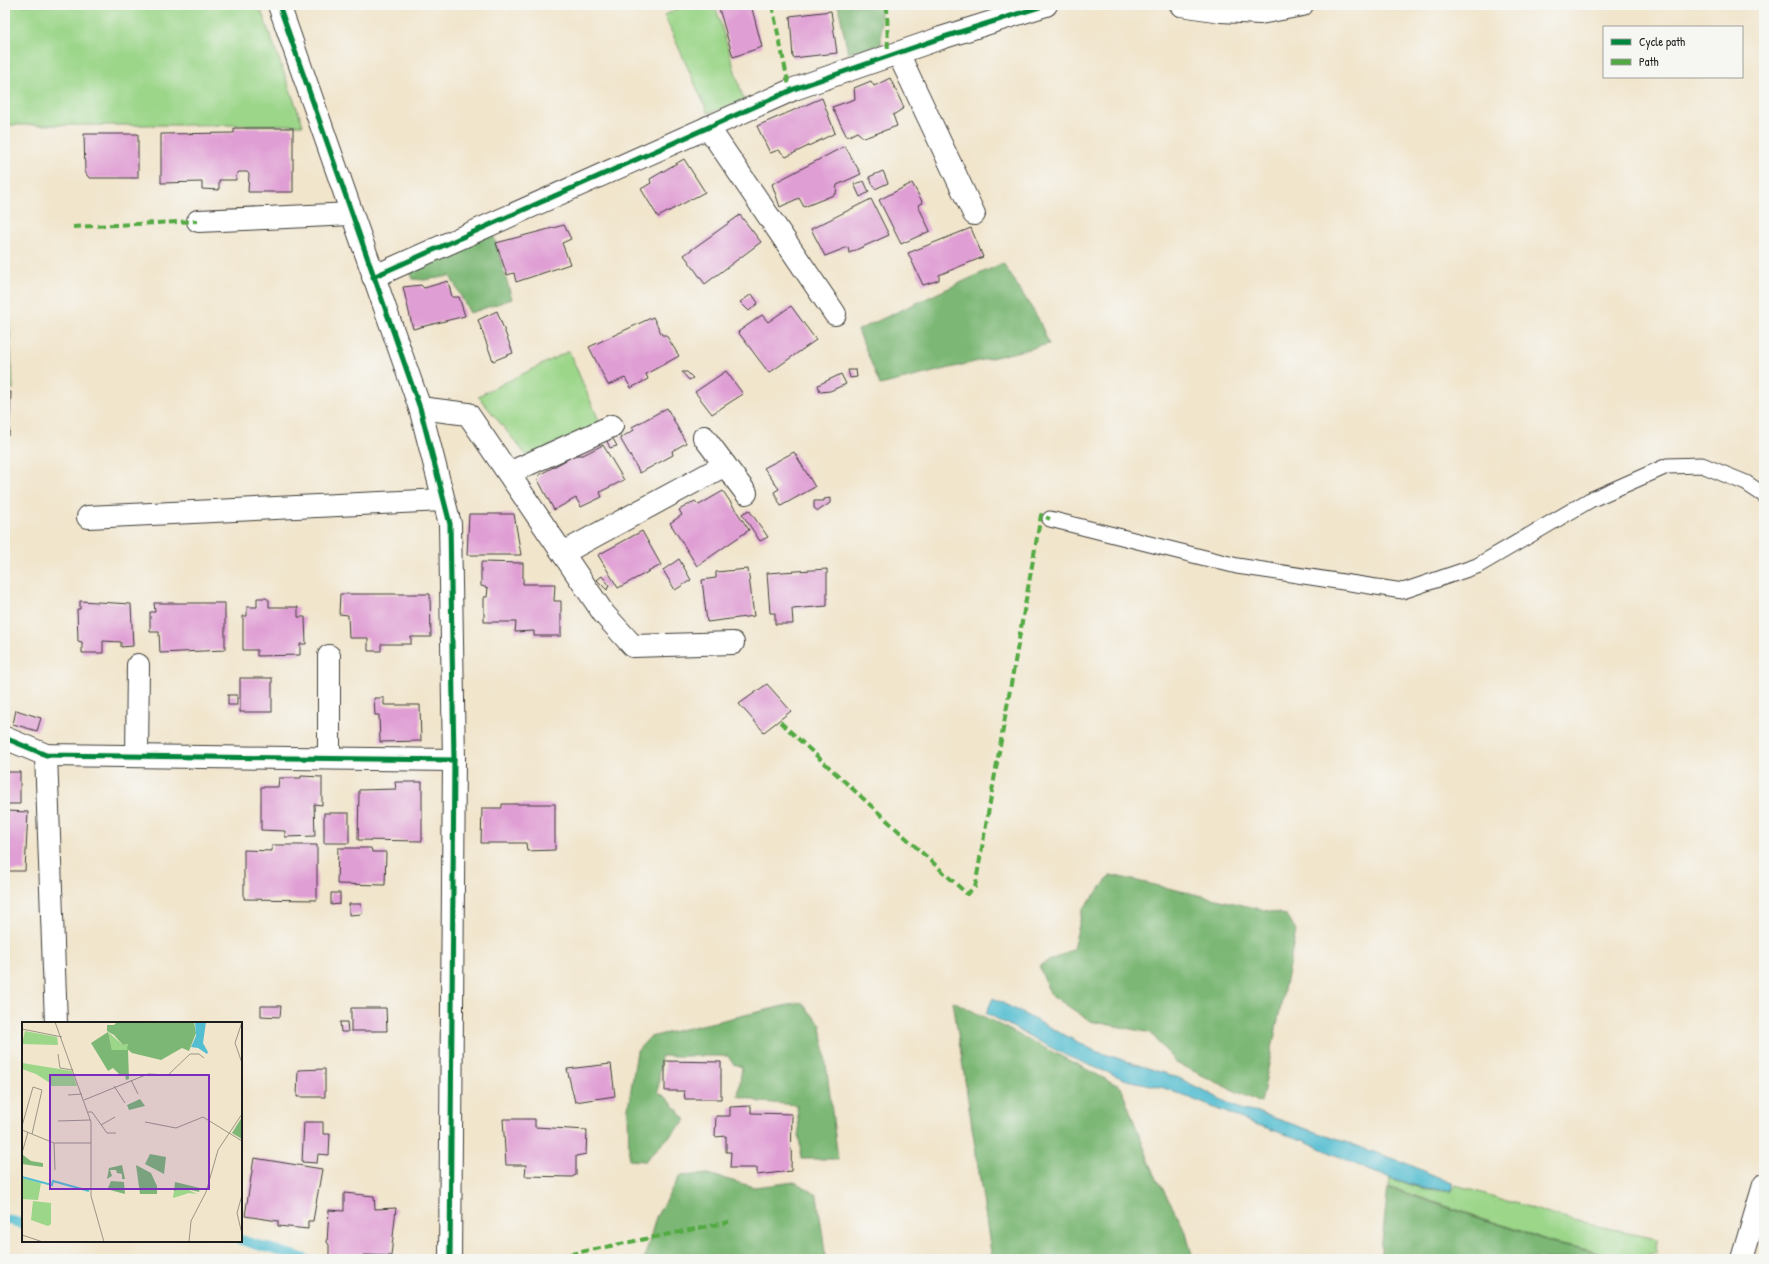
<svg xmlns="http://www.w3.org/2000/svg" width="1769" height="1264" font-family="'Patrick Hand',sans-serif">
<rect width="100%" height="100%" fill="#f6f6f2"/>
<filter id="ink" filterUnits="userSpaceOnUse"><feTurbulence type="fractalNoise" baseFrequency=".025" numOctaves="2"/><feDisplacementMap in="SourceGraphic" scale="8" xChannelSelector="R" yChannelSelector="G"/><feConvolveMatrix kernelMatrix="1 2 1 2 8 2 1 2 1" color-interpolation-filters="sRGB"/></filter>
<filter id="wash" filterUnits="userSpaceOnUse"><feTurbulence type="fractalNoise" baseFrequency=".012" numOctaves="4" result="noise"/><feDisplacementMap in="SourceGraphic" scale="16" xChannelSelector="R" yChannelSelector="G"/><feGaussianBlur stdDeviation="0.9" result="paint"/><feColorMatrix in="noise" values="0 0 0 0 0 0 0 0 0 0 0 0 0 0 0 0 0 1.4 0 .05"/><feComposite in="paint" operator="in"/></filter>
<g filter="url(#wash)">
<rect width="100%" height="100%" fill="#f1e5cc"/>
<g fill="#9bd689" stroke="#5c7952">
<path d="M5 5H259L303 125H8L5 107Z"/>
<path d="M687 5H715L744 101 708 113 664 15Z"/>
<path d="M5 318 9 319 13 389 5 388Z"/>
<path d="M569 351 600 423 527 456 478 396Z"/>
<path d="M1390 1178 1420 1188 1451 1192 1456 1185 1573 1221 1657 1238 1656 1253 1627 1259 1554 1242 1389 1187Z"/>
</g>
<g fill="#7cb775" stroke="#4c6a48">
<path d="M838 5H881V45L848 53Z"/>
<path d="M493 234 512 299 470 313 450 276 424 280 413 279 408 266Z"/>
<path d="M1003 263 1038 318 1049 344 880 385 858 330Z"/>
<path d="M1111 875 1286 915 1296 931 1261 1103 1176 1063 1151 1033 1090 1021 1050 994 1039 966 1073 949 1083 909Z"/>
<path d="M953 1001 1121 1087 1153 1171 1186 1232 1193 1259H992Z"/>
<path d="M801 1002 821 1025 838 1159H801L797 1105 761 1102 738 1096 742 1067 733 1064 728 1056H661L658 1092 667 1098 686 1120 645 1161 629 1160 628 1108 637 1051 650 1037Z"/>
<path d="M708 1174 754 1187 795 1182 817 1195 826 1259H644L656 1217 680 1176Z"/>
<path d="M1388 1188 1555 1243 1623 1259H1380Z"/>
</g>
<path fill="#54bed1" stroke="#386d76" d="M993 998 1095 1051 1179 1078 1242 1110 1260 1113 1403 1162 1454 1184 1451 1191 1420 1187 1370 1171 1305 1141 1255 1124 1164 1088 1127 1080 1089 1065 1067 1056 986 1013Z"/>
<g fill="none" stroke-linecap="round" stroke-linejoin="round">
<g stroke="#54bed1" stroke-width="10">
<path d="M5 1219 23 1224"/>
<path d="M241 1240 306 1259"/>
</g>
</g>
<g id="blocks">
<g fill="#e09fd4">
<path d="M718 5H751L762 47 733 57Z"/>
<path d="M831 11 837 53 793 58 790 16Z"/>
<path d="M890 78 904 108 893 115 897 126 864 138 857 132 847 137 832 107 855 99 854 88 871 81 874 86Z"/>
<path d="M822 98 835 133 786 157 779 150 770 153 757 126Z"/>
<path d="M234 128H293V192H248L249 174 247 172H239L236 175V180H219V190L202 189V182L161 183V134L234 133Z"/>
<path d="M84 134H138V178H89L85 172Z"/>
<path d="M845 146 861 174 837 185 836 194 804 207 799 198 780 207 772 184Z"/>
<path d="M684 159 705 192 658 217 641 189 651 183 650 179Z"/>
<path d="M883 171 888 183 875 189 869 177Z"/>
<path d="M864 181 869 192 860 197 854 184Z"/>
<path d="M912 183 923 203 918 205 930 231 901 244 879 200Z"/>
<path d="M871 199 889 235 849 253 848 247 825 256 811 229Z"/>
<path d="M740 215 761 242 705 284 684 255Z"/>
<path d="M564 225 571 239 562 243 570 264 516 282 514 273 507 275 496 243Z"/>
<path d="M971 228 983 257 939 275V280L923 285 908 253Z"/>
<path d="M448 281 452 297H459L465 316 413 329 403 287 421 285 424 288Z"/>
<path d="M752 294 758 303 749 311 740 302Z"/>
<path d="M791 306 816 340 769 373 738 332 762 315 768 322Z"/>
<path d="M497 311 513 353 493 361 478 320Z"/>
<path d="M653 317 662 335H666L679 356 646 374 648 379 631 388 625 378 608 385 589 347Z"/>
<path d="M848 370H856L857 377 850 378Z"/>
<path d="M726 371 743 394 712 414 695 392Z"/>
<path d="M682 372H687L693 378 689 380Z"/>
<path d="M841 374 846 384 830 391 820 392 818 385Z"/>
<path d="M5 392H11L9 435H5Z"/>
<path d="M667 408 686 443 672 451 673 455 640 473 620 438 634 430 632 427Z"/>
<path d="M611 435 617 446 610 448 606 439Z"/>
<path d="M603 445 624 480 600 492 602 497 581 507 576 498 554 510 538 480 539 475 575 455H583Z"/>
<path d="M794 452 815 487 781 506 774 492 779 489 764 468Z"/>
<path d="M723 491 749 530 697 566 670 523 682 515 679 510 695 501 699 505Z"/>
<path d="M830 498V503L818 511 814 508V501H824V499Z"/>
<path d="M749 510 768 537 760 541 742 514Z"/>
<path d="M469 514H514L521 555H467Z"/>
<path d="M642 531 661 565 618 588 598 555Z"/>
<path d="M679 559 691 580 675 590 663 570Z"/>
<path d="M481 562 523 563V584H555L554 601H561V636H534V631L515 632 516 622H484V597H487L488 588 481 586Z"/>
<path d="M748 569 754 616 707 622 702 580 716 578V572Z"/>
<path d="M827 569V606L792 609 793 624H775V613H770L767 573Z"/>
<path d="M602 576 609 585 607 590 597 580Z"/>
<path d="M340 594H430L431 637H411V644H381V651H368V638H349L348 615 339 614Z"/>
<path d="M257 598H266L269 600V607H298V617H305L306 644H300V655L257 656V650H243V616H247V607H257Z"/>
<path d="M80 601 131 604 133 646 121 647V642L103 641V653H82V642L78 641 77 609H80Z"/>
<path d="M154 603H225V650L160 653 159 632H150V612H155Z"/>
<rect x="240" y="678" width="32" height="34"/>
<path d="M767 684 791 711 764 732 739 704Z"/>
<rect x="228" y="695" width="9" height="10"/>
<path d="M374 698H384V705H420L421 741 380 742 379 715H375Z"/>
<path d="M16 710 41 718 37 731 13 724Z"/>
<path d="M5 772H20V804H9L5 807Z"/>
<path d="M301 776 322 777V805L314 804 315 836 285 837V831L261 830V787H278L279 778H301Z"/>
<path d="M395 782H422V841L358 840 359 790 396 789Z"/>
<path d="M502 804H555V850L527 851 526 843H481L482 808H502Z"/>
<path d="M5 807 7 811 28 812 25 871H5Z"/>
<rect x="324" y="813" width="25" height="30"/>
<path d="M272 845H317V900L244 899V850L272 851Z"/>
<path d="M338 848H371L372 852H386L385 885 337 884Z"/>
<path d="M331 893H340V904L331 905Z"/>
<path d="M349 904H361L362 914 349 915Z"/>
<path d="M261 1006H281L280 1017 261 1016Z"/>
<path d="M351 1008H386L387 1031H351Z"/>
<path d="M340 1022H347L348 1032H341Z"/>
<path d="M665 1061 721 1062V1099H685L684 1091H665Z"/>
<path d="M611 1064 615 1096 575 1102 567 1069Z"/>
<path d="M325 1069V1097H297L298 1070Z"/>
<path d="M751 1106V1113L792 1114 791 1171 757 1175V1168H730L731 1152H726V1136L715 1137 716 1116H730V1107Z"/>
<path d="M503 1119H535V1127L587 1130 586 1154 576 1156V1175L572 1177 525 1176 526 1165H506Z"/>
<path d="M304 1122H323V1134H330L329 1155 318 1154 317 1163 302 1162Z"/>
<path d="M254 1158 322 1169 313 1221H308V1229L278 1226V1221L245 1216Z"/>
<path d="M344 1193 374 1196 375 1209 396 1208 391 1256 364 1255V1259H329V1245L327 1242 329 1210 344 1211Z"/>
</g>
</g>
</g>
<g filter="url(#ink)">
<use href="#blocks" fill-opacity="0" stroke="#3c3a36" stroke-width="1"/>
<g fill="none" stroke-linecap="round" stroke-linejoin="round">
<g stroke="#3c3a36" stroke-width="17">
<path id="service" d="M1050 519 1237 566 1403 591 1477 566 1590 500 1667 466 1702 465 1746 483 1764 495"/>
</g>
<g stroke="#3c3a36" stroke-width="24">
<g id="minor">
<path d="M279 5 420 408 450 524 454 760 450 1259"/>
<path d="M1181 5 1221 11 1260 13 1302 5"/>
<path d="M898 53 974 214"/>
<path d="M708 127 835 314"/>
<path d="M198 221 352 214"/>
<path d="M373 277 794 89 941 38 1046 5"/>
<path d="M420 408 468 414 604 614 633 646 733 643"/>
<path d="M704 437 746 493"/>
<path d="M509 473 612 426"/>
<path d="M88 517 443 500"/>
<path d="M563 553 725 465"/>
<path d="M5 738 46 755 454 760"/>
<path d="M46 755 56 1023"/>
<path d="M137 756 138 665"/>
<path d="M329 758V656"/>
</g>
</g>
<g stroke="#3c3a36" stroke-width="24">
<path id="primary" d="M1742 1259 1764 1185"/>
</g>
<use href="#service" stroke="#fff" stroke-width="15"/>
<use href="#minor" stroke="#fff" stroke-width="22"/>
<use href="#primary" stroke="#fff" stroke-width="22"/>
<g stroke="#52a943" stroke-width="4" stroke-dasharray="8 4" stroke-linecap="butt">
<path d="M772 5 790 91"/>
<path d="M887 5 888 57"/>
<path d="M73 227 198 221"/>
<path d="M780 722 967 894 975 887 1041 515 1050 519"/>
<path d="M546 1259 729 1222"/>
</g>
<g stroke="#f6f6f2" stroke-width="8">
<g id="cycleway">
<path d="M279 5 420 408 450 524 454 760 450 1259"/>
<path d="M373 277 794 89 941 38 1046 5"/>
<path d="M5 738 46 755 454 760"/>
</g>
</g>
<use href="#cycleway" stroke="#00873e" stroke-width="5"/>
</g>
</g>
<g transform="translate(22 1022)">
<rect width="220" height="220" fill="#f1e5cc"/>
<path d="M3 9 35 15 36 23 0 22ZM86 10 101 23 106 22V28H90ZM0 41 50 49 55 64H29L28 61 14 52 13 47 14 52 0 47ZM0 156 19 161 16 178 0 177ZM165 167 175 172 167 171 151 176 152 169ZM11 179 29 181V202L26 204 9 198Z" fill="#9bd689"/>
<path d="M95 0H172L174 11 167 29 160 26 139 38 110 31 105 27 106 22 101 23 92 13 85 9V3H92ZM86 10 90 28H106L107 57 104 58 103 53 99 54 91 46 86 49 69 21ZM118 77 123 84 107 88 105 83ZM220 95V117L210 111ZM128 132 144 135 142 152 123 142ZM1 133 9 139 21 141V145L0 142ZM100 143 103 157H100V152L95 151 94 148H88L90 154 85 157 87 146ZM114 143 129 151 135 164V172H118ZM89 159 102 160 103 172 88 168 86 166ZM153 160 178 166 177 170 165 167 152 169Z" fill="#7cb775"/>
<path d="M173 0H184L181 21 186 30 185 32 176 26 169 25 174 14Z" fill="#54bed1"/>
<path fill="none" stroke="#54bed1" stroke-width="2" d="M0 155 30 163 31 159 67 169"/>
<path fill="none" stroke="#9c9586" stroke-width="1" d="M33 0 69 100V174L82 220M220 0 213 21 220 41M0 7 40 15M36 32 38 46 51 48M109 58 116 72M92 64 103 81M46 73 60 72M62 78 126 52 146 53 168 32H177L182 36M66 90H70L85 111H94M36 99 68 98M123 100 154 106 181 95 220 119M79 103 93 95M0 104 11 65 20 68 10 112M0 108 32 121H69M32 121 33 148M0 131 6 110M220 173 215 191 220 212M0 213 21 220M167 220 169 199 184 170 196 128 220 92"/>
<path fill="#7b2cbf" fill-opacity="0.15" stroke="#7b2cbf" stroke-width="2" d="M28 53H187V167H28Z"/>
<rect width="220" height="220" fill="none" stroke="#1c1c1c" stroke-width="2"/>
</g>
<rect width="1769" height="1264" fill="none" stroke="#f6f6f2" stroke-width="20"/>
<rect x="1603" y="26" width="140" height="52" fill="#f6f6f2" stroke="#9f9f9c"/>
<rect x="1611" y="39" width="20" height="6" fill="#00873e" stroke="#9f9f9c"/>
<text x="1639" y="46" font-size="12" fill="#1c1c1c">Cycle path</text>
<rect x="1611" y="59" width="20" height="6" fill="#52a943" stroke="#9f9f9c"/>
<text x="1639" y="66" font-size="12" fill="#1c1c1c">Path</text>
</svg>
